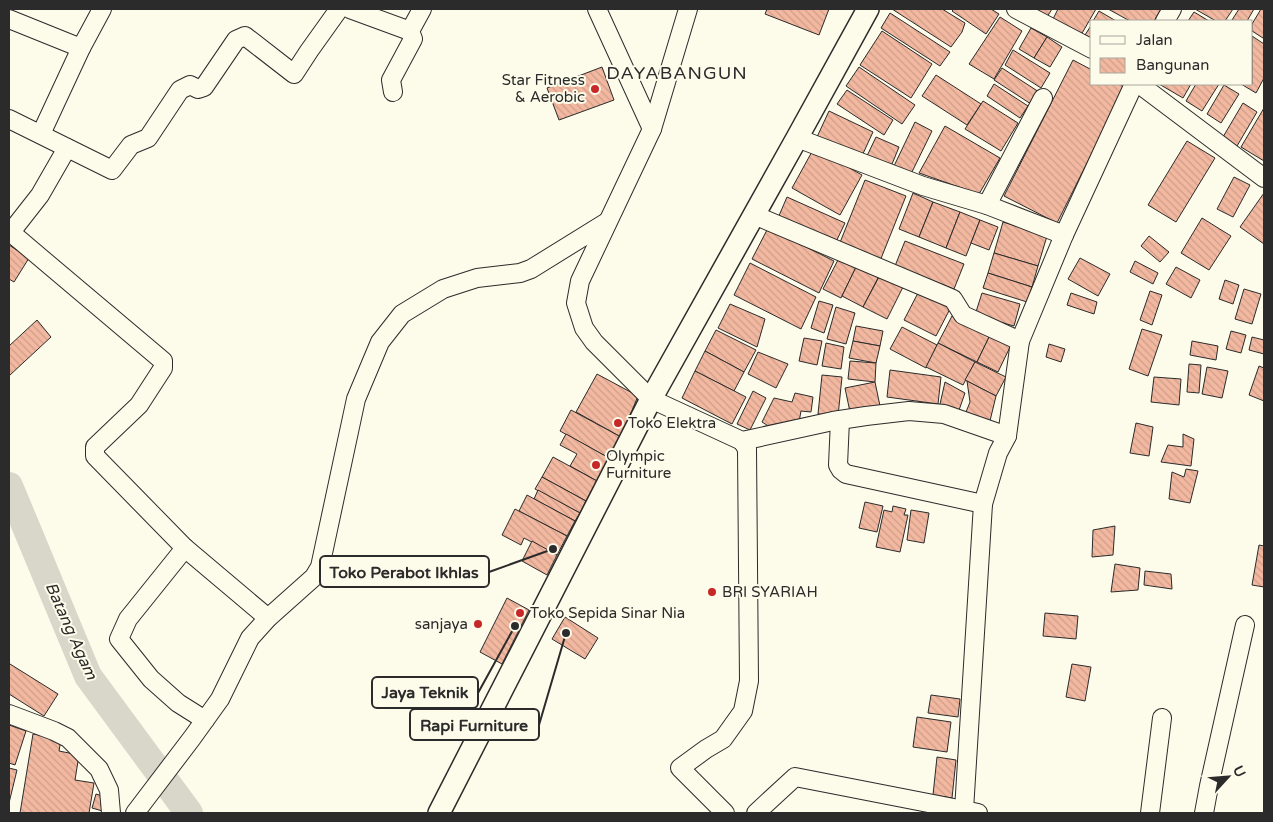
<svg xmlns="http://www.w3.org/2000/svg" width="1273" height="822" font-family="'Varela Round',sans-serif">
<defs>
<pattern id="building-back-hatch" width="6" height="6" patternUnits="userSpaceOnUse" patternTransform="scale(1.25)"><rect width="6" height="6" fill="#f2b8a0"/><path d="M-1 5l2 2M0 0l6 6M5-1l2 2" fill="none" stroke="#d09e8a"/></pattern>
</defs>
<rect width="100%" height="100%" fill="#fdfbea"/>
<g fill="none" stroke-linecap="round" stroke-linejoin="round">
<path stroke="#d8d7c9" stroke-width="28" d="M9 486 88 676 189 813"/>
</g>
<g fill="url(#building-back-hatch)" stroke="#2b2b2b">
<path d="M767 9H829L819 35 765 14Z"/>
<path d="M892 9H942L965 23 962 32 951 47Z"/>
<path d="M954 9H991L999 14 986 34 952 11Z"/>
<path d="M1033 9H1052L1047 17Z"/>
<path d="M1058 9H1096L1081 35 1053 19Z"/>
<path d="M1108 9H1161L1154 21H1130Z"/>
<path d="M1195 9H1233L1225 21H1216Z"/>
<path d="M1239 9H1254L1247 21H1235L1232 20Z"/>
<path d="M1261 9H1264V36L1263 38 1252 31V24Z"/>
<path d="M1099 11 1116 21H1093Z"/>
<path d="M1194 12 1209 21H1188Z"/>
<path d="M890 13 950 52 940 66 881 28Z"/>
<path d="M1000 17 1022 31 994 79 969 64Z"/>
<path d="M1092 24V38L1085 35Z"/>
<path d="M1031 28 1047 37 1034 58 1019 49Z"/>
<path d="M882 31 932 64 911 98 860 65Z"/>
<path d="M1252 36 1264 44V78L1256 93 1241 84H1252Z"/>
<path d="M1047 37 1062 47 1050 67 1034 58Z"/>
<path d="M1013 50 1050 73 1041 88 1005 65Z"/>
<path d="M1073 60 1092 70V84H1119L1125 87 1057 223 1004 196Z"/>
<path d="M602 67 614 100 559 120 547 88Z"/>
<path d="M859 67 915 105 902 124 846 86Z"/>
<path d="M1002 68 1039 92 1031 104 994 80Z"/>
<path d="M936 75 981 104 967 125 922 96Z"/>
<path d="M994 84 1028 106 1020 118 987 96Z"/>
<path d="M1159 84H1191L1183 98Z"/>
<path d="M1196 84H1219L1202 111 1186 101Z"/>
<path d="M1224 85 1239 94 1221 123 1207 114Z"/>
<path d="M847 90 893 120 884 135 837 104Z"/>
<path d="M983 101 1018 123 1001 151 965 129Z"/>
<path d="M1243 103 1257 112 1237 146 1223 137Z"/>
<path d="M1264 108V161L1241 147Z"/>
<path d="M829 111 873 132 861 158 817 137Z"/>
<path d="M915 122 932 131 911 174 894 166Z"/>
<path d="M945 126 1000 158 979 194 919 173Z"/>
<path d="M876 137 899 147 890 169 866 158Z"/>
<path d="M1187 141 1215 158 1176 222 1148 205Z"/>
<path d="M814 148 862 175 840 215 792 188Z"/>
<path d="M1234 177 1250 185 1233 217 1217 209Z"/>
<path d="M865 180 906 196 880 261 839 245Z"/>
<path d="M913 193 933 202 919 237 899 229Z"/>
<path d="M1264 193V244L1240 227Z"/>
<path d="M787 197 845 223 835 244 778 218Z"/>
<path d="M933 202 960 212 946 248 919 237Z"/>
<path d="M960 212 980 220 966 256 946 248Z"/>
<path d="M1202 218 1231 236 1209 270 1181 253Z"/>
<path d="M980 220 998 227 989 250 971 243Z"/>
<path d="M1003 222 1047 236 1038 266 994 253Z"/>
<path d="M768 228 834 261 819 293 752 259Z"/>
<path d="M1149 236 1169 252 1160 262 1141 246Z"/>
<path d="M905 241 964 264 954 289 895 266Z"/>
<path d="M9 245 29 258 14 282 9 279Z"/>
<path d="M994 253 1038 266 1032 287 988 273Z"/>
<path d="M840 256 857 265 841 298 823 289Z"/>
<path d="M1080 258 1110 274 1098 296 1068 279Z"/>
<path d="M1135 261 1158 273 1153 284 1130 272Z"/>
<path d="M750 263 816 297 801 329 734 295Z"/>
<path d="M857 265 879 276 863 307 842 296Z"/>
<path d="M1176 267 1200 280 1191 298 1166 284Z"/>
<path d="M881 273 904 285 887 319 863 307Z"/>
<path d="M988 273 1032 287 1027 302 983 288Z"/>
<path d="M1225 280 1239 285 1233 304 1219 299Z"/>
<path d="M1244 289 1261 294 1252 324 1235 319Z"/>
<path d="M919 291 951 307 936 336 904 320Z"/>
<path d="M1150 291 1162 295 1152 325 1140 320Z"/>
<path d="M982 293 1020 304 1014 326 975 315Z"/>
<path d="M1071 293 1097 302 1094 314 1067 305Z"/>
<path d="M819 301 833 305 824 333 811 328Z"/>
<path d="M730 304 765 319 757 347 718 328Z"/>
<path d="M836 307 855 313 846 344 827 339Z"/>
<path d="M952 316 990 335 977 362 938 343Z"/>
<path d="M37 320 51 337 10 375 9 373V346Z"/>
<path d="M856 326 883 331 880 346 853 341Z"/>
<path d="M902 327 937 345 926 368 890 349Z"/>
<path d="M1142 329 1162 335 1148 376 1129 369Z"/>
<path d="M716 330 756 350 744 372 705 351Z"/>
<path d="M1231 331 1246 335 1241 353 1226 349Z"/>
<path d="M990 335 1011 345 998 372 977 362Z"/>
<path d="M1252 337 1264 340V354L1249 350Z"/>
<path d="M804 338 822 341 817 365 799 361Z"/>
<path d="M853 341 880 346 876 363 849 358Z"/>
<path d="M1192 341 1218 346 1216 360 1190 355Z"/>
<path d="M826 343 844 347 841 369 822 366Z"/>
<path d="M938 343 975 362 963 385 926 367Z"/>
<path d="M1049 344 1065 349 1061 362 1046 357Z"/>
<path d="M705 351 744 372 734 391 695 371Z"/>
<path d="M758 352 788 364 776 388 748 374Z"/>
<path d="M850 361 876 363 875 382 848 379Z"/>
<path d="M975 362 1006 377 996 396 965 380Z"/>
<path d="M1189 364 1201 365 1199 393 1187 392Z"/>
<path d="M1259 366 1264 368V401L1249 395Z"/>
<path d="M1207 367 1228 371 1222 398 1202 394Z"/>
<path d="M890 370 941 377 938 404 887 397Z"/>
<path d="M695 371 746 397 732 424 682 398Z"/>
<path d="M597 374 638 396 621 437 576 412Z"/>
<path d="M822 375 842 377 838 416 818 414Z"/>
<path d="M1154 377 1181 379 1179 405 1151 402Z"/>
<path d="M967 381 996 396 989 425 964 417 970 402Z"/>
<path d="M875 382 880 406 850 412 845 388Z"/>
<path d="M945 382 965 393 958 413 940 404Z"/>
<path d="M753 391 766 398 750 430 737 424Z"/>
<path d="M795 393 813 397 811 412 801 411 799 422 770 427 762 422 774 398 792 402Z"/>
<path d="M571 410 621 437 609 458 560 431Z"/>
<path d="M1136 423 1153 427 1149 456 1130 453Z"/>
<path d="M566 434 609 458 597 481 570 466 577 454 560 445Z"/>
<path d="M1183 434 1194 439 1191 466 1161 462 1168 445 1183 447Z"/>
<path d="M553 457 597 481 586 501 542 477Z"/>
<path d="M1186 469 1198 471 1190 503 1169 499 1172 472 1184 477Z"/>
<path d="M542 477 586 501 580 513 535 489Z"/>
<path d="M538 490 580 513 575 521 534 499Z"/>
<path d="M527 495 575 521 567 536 519 511Z"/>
<path d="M865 502 883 506 877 532 859 528Z"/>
<path d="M893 506 906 509 904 515H908L900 552 876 547 884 510 892 512Z"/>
<path d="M515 509 567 536 557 555 524 538 521 545 502 535Z"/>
<path d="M911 510 929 513 924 543 907 540Z"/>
<path d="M1115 526 1113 555 1092 557 1093 530Z"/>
<path d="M532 541 557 555 547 575 522 561Z"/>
<path d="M1259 545 1264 546V587L1252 585Z"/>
<path d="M1115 564 1140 568 1138 590 1111 592Z"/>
<path d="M1145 571 1171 574 1172 589 1144 585Z"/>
<path d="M507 598 529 610 502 664 480 652Z"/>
<path d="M1045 613 1078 616 1076 639 1043 636Z"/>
<path d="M565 617 598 638 585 659 552 639Z"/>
<path d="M10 664 58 694 44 716 9 694V667Z"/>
<path d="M1072 664 1091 667 1085 701 1066 697Z"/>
<path d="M931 695 960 699 958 717 928 713Z"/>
<path d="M917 717 951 722 947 752 913 747Z"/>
<path d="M9 725 26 731 15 765 9 763Z"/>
<path d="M33 734 61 739 59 751 79 755 75 780 94 783 89 813H20Z"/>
<path d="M937 757 956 760 952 798 933 795Z"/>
<path d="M9 768 17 770 9 803Z"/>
<path d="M96 794 106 797V812L92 808Z"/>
</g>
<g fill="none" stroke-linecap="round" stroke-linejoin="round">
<g stroke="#2b2b2b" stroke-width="20">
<g id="minor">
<path d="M350 9 410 31"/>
<path d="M597 9 652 129 580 281 576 303 584 328 594 342 651 399 742 441 833 421 866 416 909 411 944 414 1007 436"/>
<path d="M1016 9 1092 49"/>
<path d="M9 19 81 48"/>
<path d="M1165 21 1172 9"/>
<path d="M1139 84 1264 178"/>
<path d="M393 92 391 80 413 39 410 31 422 9"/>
<path d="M9 119 112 170 131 145 148 138 180 90 190 85 198 89 204 87 236 40 245 36 294 74 309 51 339 9"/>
<path d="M652 129 688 9"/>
<path d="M41 134 81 48 102 9"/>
<path d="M797 138 923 186 987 205 1064 235 1134 84"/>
<path d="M987 205 1043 98"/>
<path d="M754 215 953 299 963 315 1020 341"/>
<path d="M9 231 163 361V368L139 405 95 447V456L185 548 128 619 119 639 151 679 178 703 205 720"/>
<path d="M11 232 40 195 67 148"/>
<path d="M840 420 838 465 841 470 846 474 983 504"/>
<path d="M185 548 268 618"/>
<path d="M9 714 54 731 68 738 99 769 109 790 111 813"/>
<path d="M135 813 192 738 220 699 250 638 268 618 314 577 320 567 356 399 380 342 402 314 443 289 477 278 520 273 531 269 607 222"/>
<path d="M725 813 680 768 706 749 723 739 743 711 749 681 747 449 742 441"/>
<path d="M756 813 795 777 964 810 963 813"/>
<path d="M978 813 964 810 983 504 998 453 1007 436 1020 341 1064 235"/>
<path d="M1150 813 1162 718"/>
<path d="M1204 813 1209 786 1245 625"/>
</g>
</g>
<g stroke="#2b2b2b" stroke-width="24">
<path id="major" d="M439 813 651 399 797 138 868 9"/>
</g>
<use href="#minor" stroke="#fdfbea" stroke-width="18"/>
<use href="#major" stroke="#fdfbea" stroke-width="21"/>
</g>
<g fill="#c62828" stroke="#fdfbea" stroke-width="2">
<circle cx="595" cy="89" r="5"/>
<circle cx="618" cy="423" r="5"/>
<circle cx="596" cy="465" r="5"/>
<circle cx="712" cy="592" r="5"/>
<circle cx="520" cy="613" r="5"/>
<circle cx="478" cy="624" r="5"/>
</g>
<g text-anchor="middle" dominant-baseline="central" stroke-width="4" stroke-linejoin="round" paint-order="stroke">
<g font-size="15" fill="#2b2b2b" stroke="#fdfbea" text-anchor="start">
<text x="585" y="80" text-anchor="end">Star Fitness<tspan x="585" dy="17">&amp; Aerobic</tspan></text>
<text x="628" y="423">Toko Elektra</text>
<text x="606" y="456">Olympic<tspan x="606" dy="17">Furniture</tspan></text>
<text x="722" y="592">BRI SYARIAH</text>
<text x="530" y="613">Toko Sepida Sinar Nia</text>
<text x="468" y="624" text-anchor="end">sanjaya</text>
</g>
<g font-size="16" font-style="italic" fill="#2b2b2b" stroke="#fdfbea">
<text transform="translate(71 631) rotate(66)">Batang Agam</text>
</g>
<g font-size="18" letter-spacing="1" fill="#2b2b2b" stroke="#fdfbea">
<text x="677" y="73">DAYABANGUN</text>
</g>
</g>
<path fill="none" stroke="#2b2b2b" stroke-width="2" d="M553 549L489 572M515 626L478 693M566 633L539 725"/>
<g fill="#2b2b2b" stroke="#fdfbea" stroke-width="2">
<circle cx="553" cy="549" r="5"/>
<circle cx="515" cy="626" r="5"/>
<circle cx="566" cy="633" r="5"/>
</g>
<g fill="#fdfbea" stroke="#2b2b2b" stroke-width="2">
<rect x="320" y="556" width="169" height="31" rx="5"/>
<rect x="372" y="677" width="106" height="31" rx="5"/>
<rect x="410" y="709" width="129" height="31" rx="5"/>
</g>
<g font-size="16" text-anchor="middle" font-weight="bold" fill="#2b2b2b">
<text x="404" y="578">Toko Perabot Ikhlas</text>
<text x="425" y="698">Jaya Teknik</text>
<text x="474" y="731">Rapi Furniture</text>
</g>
<rect width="1273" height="822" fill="none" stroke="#2b2b2b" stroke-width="20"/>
<rect x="1090" y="20" width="162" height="65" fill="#fdfbea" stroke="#a9a89e"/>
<rect x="1100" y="36" width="25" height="8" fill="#fdfbea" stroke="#a9a89e"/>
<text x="1136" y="45" font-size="15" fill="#2b2b2b">Jalan</text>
<rect x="1100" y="58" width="25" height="15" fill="url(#building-back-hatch)" stroke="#a9a89e"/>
<text x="1136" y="70" font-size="15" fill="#2b2b2b">Bangunan</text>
<g transform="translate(1228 777) rotate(64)" stroke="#fdfbea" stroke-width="4" paint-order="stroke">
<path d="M0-4L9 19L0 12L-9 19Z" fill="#2b2b2b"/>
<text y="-8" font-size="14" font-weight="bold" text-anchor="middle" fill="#2b2b2b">U</text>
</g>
</svg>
